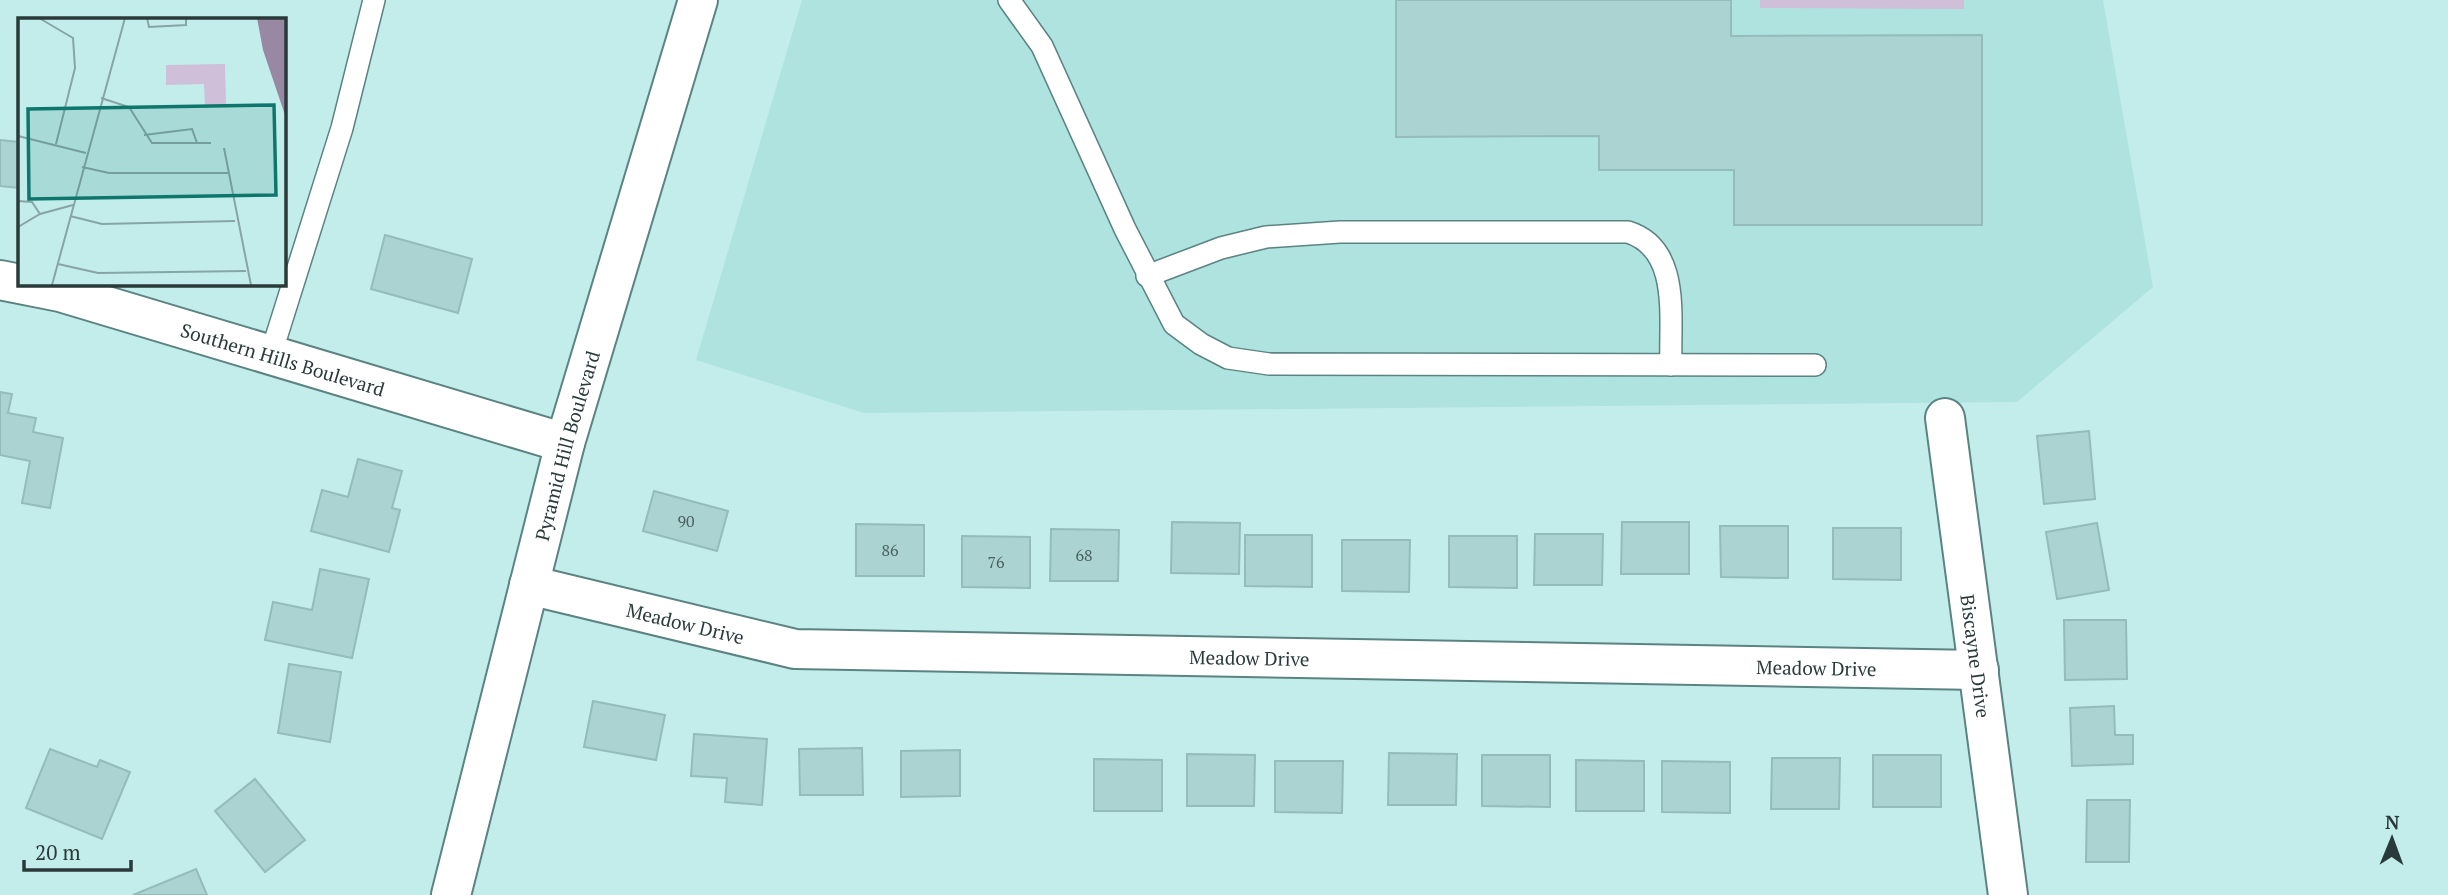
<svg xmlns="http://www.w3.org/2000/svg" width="2448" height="895" font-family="'PT Serif',serif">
<rect width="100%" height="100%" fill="#c3edeb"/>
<path fill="#aee3e0" d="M802 0H2103L2153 287 2017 402 864 413 696 360Z"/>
<path fill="#cfbfd8" d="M1760 0H1964V9L1760 8Z"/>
<g fill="#aad3d1" stroke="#93bcba" stroke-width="2">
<path d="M1396 0H1731V36L1982 35V225H1734V170H1599V136L1396 137Z"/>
<path d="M0 140 19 142V188L0 186Z"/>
<path d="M385 235 472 259 458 313 371 289Z"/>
<path d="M0 392 12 394 8 413 36 418 33 432 63 438 50 508 22 503 30 461 0 455Z"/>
<path d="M2089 431 2095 499 2044 504 2037 436Z"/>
<path d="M358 459 402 471 392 508 400 510 389 552 311 531 322 490 348 497Z"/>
<path d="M654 491 728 511 717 551 643 531Z"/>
<path d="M1172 522 1240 523 1239 574 1171 573Z"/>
<path d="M1622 522H1689V574H1621Z"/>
<path d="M2097 523 2109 590 2057 599 2046 532Z"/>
<path d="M856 524 924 525V576H856Z"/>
<path d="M1720 526H1788V578L1721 577Z"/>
<path d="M1833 528H1901V580L1833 579Z"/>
<path d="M1051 529 1119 530 1118 581H1050Z"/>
<path d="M1535 534H1603L1602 585H1534Z"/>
<path d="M1245 535H1312V587L1245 586Z"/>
<path d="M962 536 1030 537V588L962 587Z"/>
<path d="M1449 536H1517V588L1449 587Z"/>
<path d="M1342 540H1410L1409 592 1342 591Z"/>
<path d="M320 569 369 579 352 658 265 640 273 602 312 610Z"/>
<path d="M2064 620H2126L2127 679 2065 680Z"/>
<path d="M289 664 341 672 330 742 278 733Z"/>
<path d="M593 701 665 715 656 760 584 747Z"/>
<path d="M2114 706 2115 735H2133V764L2072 766 2070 708Z"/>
<path d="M694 734 767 739 762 805 725 802 727 778 691 776Z"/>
<path d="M862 748 863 795H800L799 749Z"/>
<path d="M50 749 97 767 100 760 130 772 102 839 26 808Z"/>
<path d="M960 750V796L901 797V751Z"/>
<path d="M1389 753 1457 754 1456 805H1388Z"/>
<path d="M1187 754 1255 755 1254 806H1187Z"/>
<path d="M1482 755H1550V807L1482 806Z"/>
<rect x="1873" y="755" width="68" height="52"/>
<path d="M1772 758H1840L1839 809H1771Z"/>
<path d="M1094 759 1162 760V811H1094Z"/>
<path d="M1576 760 1644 761V811H1576Z"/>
<path d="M1275 761H1343L1342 813 1275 812Z"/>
<path d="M1662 761 1730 762V813L1662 812Z"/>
<path d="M255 779 305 840 265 872 215 811Z"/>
<path d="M2087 800H2130L2129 862H2086Z"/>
<path d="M196 869 207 895H133Z"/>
</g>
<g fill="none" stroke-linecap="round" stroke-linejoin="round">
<g stroke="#5b8381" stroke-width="24">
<g id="service">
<path d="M1009 0 1042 46 1125 229 1174 324 1201 344 1228 358 1269 364 1815 365"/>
<path d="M1147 276 1221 248 1266 237 1340 232H1628C1682 249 1669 320 1671 365"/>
<path d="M270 357 342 128 374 0"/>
</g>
</g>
<g stroke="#5b8381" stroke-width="42">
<g id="minor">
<path id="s1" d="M0 280 60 292 565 443"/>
<path id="s2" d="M1945 418 2008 895"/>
<path id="s3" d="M529 585 795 649 1979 670"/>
</g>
</g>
<g stroke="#5b8381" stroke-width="42">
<g id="secondary">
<path id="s4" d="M451 895 565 443 698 0"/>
</g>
</g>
<use href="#service" stroke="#fff" stroke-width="21"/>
<use href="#minor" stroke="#fff" stroke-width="38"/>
<use href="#secondary" stroke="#fff" stroke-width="38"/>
</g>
<g text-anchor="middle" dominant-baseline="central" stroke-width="6" stroke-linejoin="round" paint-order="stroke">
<g font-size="16" fill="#4a6060">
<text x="686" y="521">90</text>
<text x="890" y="550">86</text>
<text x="1084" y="555">68</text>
<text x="996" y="562">76</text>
</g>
<g font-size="19" fill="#2a3a3a" stroke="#c3edeb">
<text stroke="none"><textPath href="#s1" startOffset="294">Southern Hills Boulevard</textPath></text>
<text stroke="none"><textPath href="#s4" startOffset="464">Pyramid Hill Boulevard</textPath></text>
<text stroke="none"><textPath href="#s3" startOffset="161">Meadow Drive</textPath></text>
<text stroke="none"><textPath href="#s2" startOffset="240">Biscayne Drive</textPath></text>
<text stroke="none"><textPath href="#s3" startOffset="728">Meadow Drive</textPath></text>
<text stroke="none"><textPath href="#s3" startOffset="1295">Meadow Drive</textPath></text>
</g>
</g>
<g transform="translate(18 18)">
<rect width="268" height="268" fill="#c3edeb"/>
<path d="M207 46 208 88 187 89 186 66 148 67V47Z" fill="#cfbfd8"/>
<path d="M239 0H268V100L245 32Z" fill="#9988a3"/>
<path fill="none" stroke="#86a5a4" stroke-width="2" d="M21 0 55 20 57 50 38 126M129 0 131 9 168 7V0M83 80 111 89 134 125H193M126 117 174 111 179 125M0 118 68 135M206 130 233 267M64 149 91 155H210M0 183 14 184 22 196M52 198 84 206 217 203M0 209 22 196 55 187M40 246 80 255 228 253M34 267 107 0"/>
<path fill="#0f766e" fill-opacity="0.15" stroke="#0f766e" stroke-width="3.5" d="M256 87 258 177 11 181 10 91Z"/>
<rect width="268" height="268" fill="none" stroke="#2a3a3a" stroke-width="3.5"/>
</g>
<g transform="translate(2392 839) rotate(1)" stroke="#c3edeb" stroke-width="5" paint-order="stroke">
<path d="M0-5L12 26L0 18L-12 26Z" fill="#2a3a3a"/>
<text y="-10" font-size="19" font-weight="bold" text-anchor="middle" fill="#2a3a3a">N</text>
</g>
<path d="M24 860v10h107v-10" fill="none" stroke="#2a3a3a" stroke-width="3.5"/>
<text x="35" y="860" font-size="21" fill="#2a3a3a" stroke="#c3edeb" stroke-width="5" paint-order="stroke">20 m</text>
</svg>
